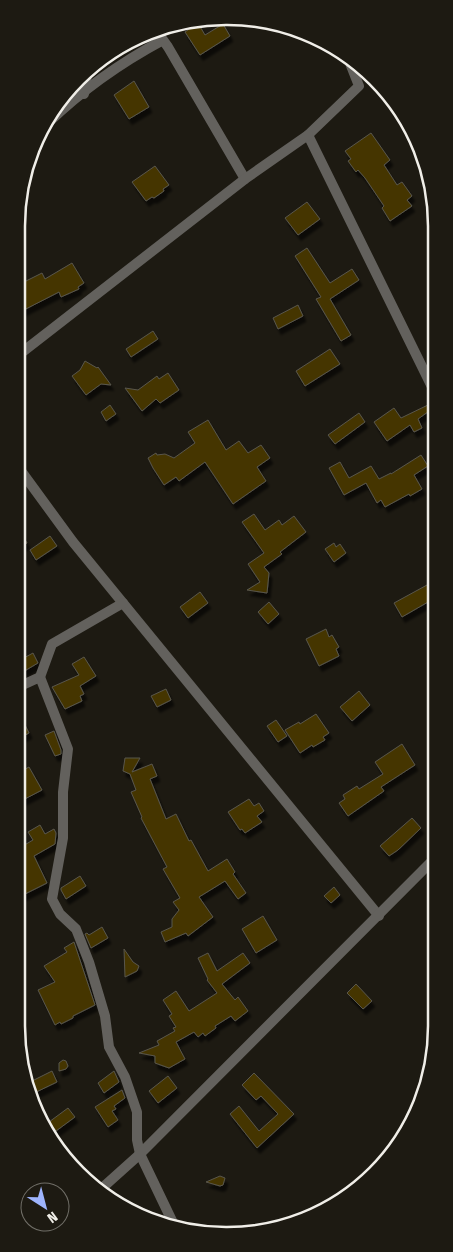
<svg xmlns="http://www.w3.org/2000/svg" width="453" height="1252" font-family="'Fira Sans Condensed',sans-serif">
<defs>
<filter id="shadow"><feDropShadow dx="3" dy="5.5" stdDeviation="1" flood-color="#0009"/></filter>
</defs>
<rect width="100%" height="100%" fill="#1d1a12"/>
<g fill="#453601" stroke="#59564c" filter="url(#shadow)">
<path d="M198 23 205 35 223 24 230 36 200 55 185 32Z"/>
<path d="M134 81 149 107 129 119 114 95Z"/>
<path d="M371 133 390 160 384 165 397 185 402 182 412 196 407 200 412 206 390 221 382 208 384 206 365 178 358 170 356 172 348 161 351 159 345 151Z"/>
<path d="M155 166 169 185 163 189 164 191 154 198 152 197 146 201 132 182Z"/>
<path d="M307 202 320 219 298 235 285 218Z"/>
<path d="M307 248 330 283 352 269 359 280 330 299 351 335 341 341 316 299 321 297 295 256Z"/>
<path d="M72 263 84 283 78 287 79 289 61 297 59 292 16 314V286L42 273 45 279Z"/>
<path d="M298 305 303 316 278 329 273 318Z"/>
<path d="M153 331 158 339 131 357 126 349Z"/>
<path d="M330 349 340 364 305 386 296 371Z"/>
<path d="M85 361 97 368 98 367 111 385 101 384 86 395 72 376 80 370Z"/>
<path d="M168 373 179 390 160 403 156 399 142 411 125 388 138 390 157 376 159 379Z"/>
<path d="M430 404 432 409 418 419 422 428 414 432 410 425 387 441 374 422 394 408 401 418Z"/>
<path d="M110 405 116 414 106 421 101 412Z"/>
<path d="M359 413 365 422 335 444 328 435Z"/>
<path d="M208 420 226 450 239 441 248 453 261 445 270 458 257 467 266 481 233 504 205 462 179 481 176 477 164 485 153 468 148 458 156 453 157 455 165 454 174 458 195 443 188 432Z"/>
<path d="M421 455 428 466 414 475 422 489 410 496 409 494 385 507 381 500 377 503 366 483 344 495 329 468 340 462 349 478 371 466 379 479 391 473V474Z"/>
<path d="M254 514 265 530 279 520 282 525 294 516 306 532 280 552 282 554 264 567 269 573 267 593 247 590 260 582 248 564 264 553 242 522Z"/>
<path d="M16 524 27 543 16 549Z"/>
<path d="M50 536 57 546 36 560 30 550Z"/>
<path d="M334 543 336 547 340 544 346 553 334 562 325 549Z"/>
<path d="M427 585 435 598 402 617 394 603Z"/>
<path d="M200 592 208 603 188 618 180 607Z"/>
<path d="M269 602 279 614 268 624 258 612Z"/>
<path d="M326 629 329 637 332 635 339 647 336 649 339 656 319 666 306 639Z"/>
<path d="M16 647 22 659 33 653 38 663 16 676Z"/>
<path d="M84 657 96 676 80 686 84 694 80 696 82 701 65 709 52 687 79 675 72 664Z"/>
<path d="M166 689 171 700 157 707 151 696Z"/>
<path d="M359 691 370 705 352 721 340 707Z"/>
<path d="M316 714 329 733 323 737 325 740 313 747 312 745 300 753 285 730 299 722 300 724Z"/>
<path d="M276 720 287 736 278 742 267 726Z"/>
<path d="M23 721 29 733 16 740V725Z"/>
<path d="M54 731 61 750V754L55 756 45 735Z"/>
<path d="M402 744 415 765 381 787 384 791 348 816 339 803 345 799 343 795 357 786 359 789 383 774 375 762Z"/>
<path d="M125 758H140L132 772 152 764 157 776 150 779 166 819 176 814 189 841 191 840 208 871 227 859 235 872 233 874 246 893 238 899 225 881 199 897 213 917 188 936 186 933 165 942 161 932 172 927V919L179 910 173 902 180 898 163 869 167 867 141 818 142 817 131 792 136 790 130 774 123 771Z"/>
<path d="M29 767 42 790 19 802 16 796V774Z"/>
<path d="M249 799 254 806 259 803 264 811 257 816 262 822 245 833 242 829 240 830 228 812Z"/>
<path d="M412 818 421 828 398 850 389 856 380 846Z"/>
<path d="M40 825 45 834 54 829 56 833 55 844 34 856 47 883 21 896 16 886V850L33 840 28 832Z"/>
<path d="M80 876 86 886 66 899 61 890V888Z"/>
<path d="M334 887 340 895 331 903 324 896Z"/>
<path d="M263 916 277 940 256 953 242 929Z"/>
<path d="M102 927 108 938 91 948 85 934 87 933 89 935Z"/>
<path d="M74 942 95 1005 73 1016V1018L61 1024 60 1022 55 1025 38 990 55 982 44 966 67 952 64 948Z"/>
<path d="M124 949 133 962 139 966 137 971 125 977Z"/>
<path d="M208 953 217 971 243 953 250 963 222 984 235 1000 238 997 248 1011 235 1021 231 1016 215 1026 216 1028 205 1036 203 1033 198 1037 194 1032 176 1042 185 1059 169 1068 155 1063V1056L139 1053 159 1045 157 1041 175 1031 173 1028 176 1027 169 1016 172 1014 163 1000 176 991 189 1011 217 993 207 980 208 979 198 958Z"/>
<path d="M356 984 372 1001 363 1009 347 993Z"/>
<path d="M63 1060 66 1061 68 1066 66 1069 59 1071V1063Z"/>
<path d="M52 1071 57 1082 30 1095 28 1083Z"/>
<path d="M114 1071 119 1082 104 1093 98 1083Z"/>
<path d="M254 1073 294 1114 257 1148 230 1114 239 1106 259 1131 278 1114 261 1096 256 1100 242 1085Z"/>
<path d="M168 1076 177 1088 158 1103 149 1091Z"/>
<path d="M122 1090 125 1098 114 1106 116 1109 112 1111 118 1120 108 1127 95 1107Z"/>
<path d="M68 1108 75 1117 56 1131 49 1122Z"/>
<path d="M220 1176 225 1178 223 1185 220 1186 206 1182Z"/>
</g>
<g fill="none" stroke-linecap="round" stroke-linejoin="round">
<g stroke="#63615d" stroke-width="10">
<path d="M348 58 359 86 308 135 435 393"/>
<path d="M84 94 87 75"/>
<path d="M48 123C81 91 122 62 163 40L168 47 245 179"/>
<path d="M16 357 245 179 308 135"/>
<path d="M16 464 73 542 379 916"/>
<path d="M40 677 68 749 63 792V838L52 899 60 914 76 929 89 962 105 1016 109 1047 125 1077 137 1112V1140L140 1154 175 1227"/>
<path d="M16 688 40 677 52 644 123 603"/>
<path d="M101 1189 140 1154 436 857"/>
</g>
</g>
<path d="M0 0H453V1252H0ZM226 25H227A201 201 0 0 1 428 226V1026A201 201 0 0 1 227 1227H226A201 201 0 0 1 25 1026V226A201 201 0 0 1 226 25Z" fill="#1d1a12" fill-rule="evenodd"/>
<path fill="none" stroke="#f0eee8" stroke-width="2.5" d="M226 25H227A201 201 0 0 1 428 226V1026A201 201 0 0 1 227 1227H226A201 201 0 0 1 25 1026V226A201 201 0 0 1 226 25Z"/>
<g transform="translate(45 1207) rotate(144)"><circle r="24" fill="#1d1a12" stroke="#716f68"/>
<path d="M0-4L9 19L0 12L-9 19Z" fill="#9eb4fd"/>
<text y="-8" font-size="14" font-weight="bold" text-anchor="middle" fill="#f0eee8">N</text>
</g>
</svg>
